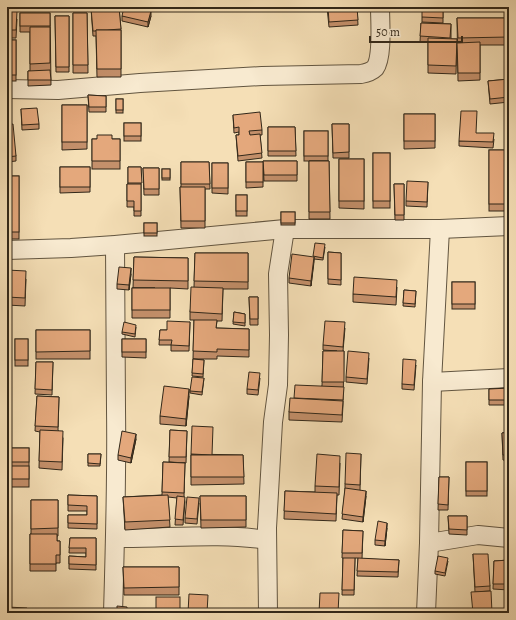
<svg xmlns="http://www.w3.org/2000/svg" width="516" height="620" font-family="Alegreya,serif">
<rect width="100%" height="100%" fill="#f5dfb6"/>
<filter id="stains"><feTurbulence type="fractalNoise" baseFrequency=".005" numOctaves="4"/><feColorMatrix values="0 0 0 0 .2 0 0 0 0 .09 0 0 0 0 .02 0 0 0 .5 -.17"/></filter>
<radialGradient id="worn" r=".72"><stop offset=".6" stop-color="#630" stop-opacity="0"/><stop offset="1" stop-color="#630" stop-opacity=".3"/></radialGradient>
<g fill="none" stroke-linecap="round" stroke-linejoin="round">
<g stroke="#625540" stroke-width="20">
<g id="minor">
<path d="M7 89 58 90 140 83 262 76 361 74C367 73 371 72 375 68 383 57 380 21 380 7"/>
<path d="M7 250 71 248 115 245 285 229H440L509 226"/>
<path d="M432 382 509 378"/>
<path d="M115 538C166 539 217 532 267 540"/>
<path d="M429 543 478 535 509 538"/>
<path d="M113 613C115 545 117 477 116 409 116 354 115 300 115 245"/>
<path d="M268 613 267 528 273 422 278 385 279 335 278 274 285 229"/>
<path d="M426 613 429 543 432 382 440 229"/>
</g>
</g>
<use href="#minor" stroke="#f8ead0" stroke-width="18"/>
</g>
<g fill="#c4906b" stroke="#312719">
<path d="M119 7 121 30V77H97L96 36H93L91 8Z"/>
<path d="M327 7H357L358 25 329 27Z"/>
<path d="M443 7V23L422 22V17Z"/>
<path d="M7 11 17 19 16 38H7Z"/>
<path d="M20 13H50L51 85 28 86V71H30V32H20Z"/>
<path d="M73 13H87L88 73H73Z"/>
<path d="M55 16H69V72H56Z"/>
<path d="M122 16H151L148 27 122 21Z"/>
<path d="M457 18H508V45H480V80L458 81Z"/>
<path d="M421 23 451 24V39H457L456 74 428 73V42H420Z"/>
<rect x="7" y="40" width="9" height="41"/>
<path d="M509 79V102L490 104 488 81Z"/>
<path d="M88 95 106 96V112H89Z"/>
<rect x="116" y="99" width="7" height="14"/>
<path d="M62 105H87V149L62 150Z"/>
<path d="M21 109 39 124V129L22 130Z"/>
<path d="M404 114H435V148L404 149Z"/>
<path d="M233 115 262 130V135H260L262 158 238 161 236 135H239V132L234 133Z"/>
<rect x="124" y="123" width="17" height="18"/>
<path d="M332 124H349V158H333Z"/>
<path d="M7 125 16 156V161L7 162Z"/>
<path d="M268 127H295L296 156H268Z"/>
<rect x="304" y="131" width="24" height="30"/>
<rect x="92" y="139" width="28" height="30"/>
<path d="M494 139 493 148 459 146V141Z"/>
<rect x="489" y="150" width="20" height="61"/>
<rect x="373" y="153" width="17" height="55"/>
<path d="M339 159H364V209L339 208Z"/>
<path d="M263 161H297V181H264Z"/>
<path d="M309 161H329L330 219H309Z"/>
<path d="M181 162H209L210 189H205V228H181L180 187H181Z"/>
<path d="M246 162H263V187L246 188Z"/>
<path d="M212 163H228V194L212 193Z"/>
<path d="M60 167H90V192L60 193Z"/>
<path d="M128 167H141V216H134V207H127V184H128Z"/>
<path d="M143 168H159V195H144Z"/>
<rect x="162" y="169" width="8" height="11"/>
<rect x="7" y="176" width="12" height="63"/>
<path d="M428 182 427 207 406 206V201Z"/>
<path d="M394 184H404V220H395Z"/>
<rect x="236" y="195" width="11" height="21"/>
<rect x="281" y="212" width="14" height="13"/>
<rect x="144" y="223" width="13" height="13"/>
<path d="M325 247 323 260 314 259 311 286 289 283V278Z"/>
<path d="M328 252 341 253V285L328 284Z"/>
<path d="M195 253H248V289H223L222 321H217L216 328 249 329V357L217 356V359H193L194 320H190V312L194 287Z"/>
<path d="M134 257 188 258V289L170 288V318H132V288H155H133Z"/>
<path d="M7 270 26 279 25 306 7 305Z"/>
<path d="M131 274 129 290 117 289V284Z"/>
<rect x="452" y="282" width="23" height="27"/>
<path d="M397 287 396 305 353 302V294Z"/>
<path d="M404 290 416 291 415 307 403 306Z"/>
<path d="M249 297H258V325H250Z"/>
<path d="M234 312 245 314V326L233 324Z"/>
<path d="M190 322 189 351H171V345H159L160 330H167Z"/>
<path d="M136 327 135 337 122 334V332Z"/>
<path d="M345 328 343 351H344L343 405 342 422 289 420V412L294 399 322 386 323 351H337L323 350V345Z"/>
<rect x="36" y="330" width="54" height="29"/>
<rect x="15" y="339" width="13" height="27"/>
<path d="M122 339H146V358L122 357Z"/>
<path d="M369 358 367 384 346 382V377Z"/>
<path d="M193 359 204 360 203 377 192 376Z"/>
<path d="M36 362H53L52 395 35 394Z"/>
<path d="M416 365 414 390 402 389V384Z"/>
<path d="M204 378 202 395 190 393V391Z"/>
<path d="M260 378 258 395 247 394V389Z"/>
<path d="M509 388V405H489V389Z"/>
<path d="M37 396 59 397 58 430 63 438 62 470 39 468 40 432 35 431Z"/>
<path d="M189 396 186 426 160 424V416Z"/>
<path d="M170 430 187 431 186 463 169 462Z"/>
<path d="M509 432V461L503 460 502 433Z"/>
<path d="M136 439 131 463 118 460V455Z"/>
<rect x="7" y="448" width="22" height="39"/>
<path d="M88 454H101L100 466H88Z"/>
<path d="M191 454 243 455 244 484 191 485Z"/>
<path d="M361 454 360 490 366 496 363 522 342 519 345 490V484Z"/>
<path d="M163 462 185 463 184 497 185 502 183 525H175L177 498 168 497 170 527 125 530 123 497 162 495Z"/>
<rect x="466" y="462" width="21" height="34"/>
<path d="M340 463 339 495H337L336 521 284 519 285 491 315 492V486Z"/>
<path d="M439 477H449L448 510H438Z"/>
<path d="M68 495 97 496V529L68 528V515H87V511H68Z"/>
<path d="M200 496H246V527L201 528Z"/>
<path d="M31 500H58V536H57V541H60V563H56V571H30V534H31Z"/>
<path d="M199 503 197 524 185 523V518Z"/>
<rect x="7" y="504" width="2" height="33"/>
<path d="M448 516H467V535L449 534Z"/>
<path d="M387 528 385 546 375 545V540Z"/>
<path d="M343 530 363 531 362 559 399 560 398 577 357 576 358 558H355L354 595H342L343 558H342Z"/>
<path d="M70 538H96V570L69 569V556L86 557V553H69Z"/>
<path d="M473 554 490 586V591L475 592Z"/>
<path d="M509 560V590L493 589 494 561Z"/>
<path d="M448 561 445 576 435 574V571Z"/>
<path d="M123 567H179V595H124Z"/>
</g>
<g fill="#a07657" stroke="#312719">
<path d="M151 11V16L148 27V22Z"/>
<path d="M314 257V262L311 286V281Z"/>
<path d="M131 268V274L129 290V285Z"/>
<path d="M189 389V396L186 426V419Z"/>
<path d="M136 434V439L131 463V458Z"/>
<path d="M366 491V496L363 522V517Z"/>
<path d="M387 523V528L385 546V541Z"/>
</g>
<g fill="#e4a87c" stroke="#312719">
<path d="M103 7H119L121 29 107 30H96V31H93L91 8Z"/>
<path d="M124 7H133L151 11 148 22 122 16Z"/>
<path d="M328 7H357L358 20 329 22Z"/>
<path d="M422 7H443V18L422 17Z"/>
<path d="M7 11H17L16 30H7Z"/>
<rect x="20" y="13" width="30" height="13"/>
<path d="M73 13H87L88 65H73Z"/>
<path d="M55 16H69V67H56Z"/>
<path d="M457 18H508V37L458 38Z"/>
<path d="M421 23 451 24 450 38 420 36Z"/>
<path d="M30 27H50V63L30 64Z"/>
<path d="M96 30H121V69H97Z"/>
<path d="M428 38 457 39 456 66 428 65Z"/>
<rect x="7" y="40" width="9" height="35"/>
<path d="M480 42V73H458L457 43Z"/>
<path d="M50 70 51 80H28V71Z"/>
<path d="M509 79V97L490 99 488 81Z"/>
<path d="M88 95 106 96V107H89Z"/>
<rect x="116" y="99" width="7" height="11"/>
<rect x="62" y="105" width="25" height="37"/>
<path d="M37 108 39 124 22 125 21 109Z"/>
<path d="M461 111H477L476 133H494L493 142 459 141Z"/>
<path d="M260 112 262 130 249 131 250 135 260 134 262 153 238 156 236 135H239V127L234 128 233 115Z"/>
<rect x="404" y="114" width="31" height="27"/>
<rect x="124" y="123" width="17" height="13"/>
<path d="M13 124 16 156 7 157V125Z"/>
<path d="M332 124H349V152L333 153Z"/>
<path d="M268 127H295L296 151H268Z"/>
<rect x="304" y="131" width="24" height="25"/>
<path d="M97 135H112V139H120V161H92V139H97Z"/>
<rect x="489" y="150" width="20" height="54"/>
<rect x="373" y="153" width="17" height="48"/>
<rect x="339" y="159" width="25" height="42"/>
<path d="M263 161H297V175H264Z"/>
<path d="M309 161H329L330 212H309Z"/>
<path d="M181 162H209L210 184H181Z"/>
<rect x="246" y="162" width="17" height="20"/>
<rect x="212" y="163" width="16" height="25"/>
<rect x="60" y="167" width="30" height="20"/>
<path d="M128 167H141L142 183H128Z"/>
<path d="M143 168H159V189H144Z"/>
<rect x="162" y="169" width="8" height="9"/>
<rect x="7" y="176" width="12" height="56"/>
<path d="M407 181 428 182 427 202 406 201Z"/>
<path d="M127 184H141V211H134V201H127Z"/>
<path d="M394 184H404V215H395Z"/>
<path d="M180 187H205V221H181Z"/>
<rect x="236" y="195" width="11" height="16"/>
<rect x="281" y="212" width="14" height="11"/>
<rect x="144" y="223" width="13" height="10"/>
<path d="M315 243 325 244 323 258 313 256Z"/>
<path d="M328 252 341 253V280L328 279Z"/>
<path d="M195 253H248V282L194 281Z"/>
<path d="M292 254 314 257 311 281 289 278Z"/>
<path d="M134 257 188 258V281L133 280Z"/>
<path d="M119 267 131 268 129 285 117 284Z"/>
<path d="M7 270 26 271 25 298 7 297Z"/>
<path d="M354 277 397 280 396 297 353 294Z"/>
<rect x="452" y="282" width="23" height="22"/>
<path d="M191 287 223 288 222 314 190 312Z"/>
<rect x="132" y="288" width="38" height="22"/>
<path d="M404 290 416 291 415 304 403 303Z"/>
<path d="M249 297H258V319H250Z"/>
<path d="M234 312 245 314V323L233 322Z"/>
<path d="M194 320H217L216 328 249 329V350L217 349V352L193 351Z"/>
<path d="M167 321 190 322 189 346 171 345 172 340H159L160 330H167Z"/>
<path d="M325 321 345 322 343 347 323 345Z"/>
<path d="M124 322 136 325 135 334 122 332Z"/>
<path d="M36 330H90V351L36 352Z"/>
<rect x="15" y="339" width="13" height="21"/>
<rect x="122" y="339" width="24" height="13"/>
<path d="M323 351H344V382H322Z"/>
<path d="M348 351 369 353 367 379 346 377Z"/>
<path d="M193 359 204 360 203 374 192 373Z"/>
<path d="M403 359 416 360 414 385 402 384Z"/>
<path d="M36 362H53L52 390 35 389Z"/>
<path d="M249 372 260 373 258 390 247 389Z"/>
<path d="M192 377 204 378 202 392 190 391Z"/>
<path d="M295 385 344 387 343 400 294 398Z"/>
<path d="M164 386 189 389 186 419 160 416Z"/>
<path d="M509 388V400H489V389Z"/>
<path d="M37 396 59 397 58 427 35 426Z"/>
<path d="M290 398 343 401 342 415 289 412Z"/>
<path d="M192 426 213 427 212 455 191 454Z"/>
<path d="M40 430 63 431 62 462 39 461Z"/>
<path d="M170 430 187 431 186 457H169Z"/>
<path d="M122 431 136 434 131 458 118 455Z"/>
<path d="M509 432V455H503L502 433Z"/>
<rect x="7" y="448" width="22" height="14"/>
<path d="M346 453 361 454 360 485 345 484Z"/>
<path d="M88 454H101L100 464 88 463Z"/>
<path d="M317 454 340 456 339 487 315 486Z"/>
<path d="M191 455H243L244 477H191Z"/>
<path d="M507 461H509V493Z"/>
<path d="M163 462 185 463 184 493 162 492Z"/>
<rect x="466" y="462" width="21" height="29"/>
<rect x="7" y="466" width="22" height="13"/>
<path d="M439 477H449L448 505 438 504Z"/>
<path d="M345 488 366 491 363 517 342 514Z"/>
<path d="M285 491 337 493 336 514 284 511Z"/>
<path d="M68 495 97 496V524L68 523V515H87V506L68 505Z"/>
<path d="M168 495 170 520 125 522 123 497Z"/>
<path d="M177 496 185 497 183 520 175 519Z"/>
<path d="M200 496H246V520H201Z"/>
<path d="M187 497 199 498 197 519 185 518Z"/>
<path d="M31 500H58V528L31 529Z"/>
<rect x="7" y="504" width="2" height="25"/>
<path d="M448 516H467V530L449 529Z"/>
<path d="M378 521 387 523 385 541 375 540Z"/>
<path d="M343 530 363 531 362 553H342Z"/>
<path d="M30 534H57V541H60V555H56V564H30Z"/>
<path d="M70 538H96V565L69 564V556L86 557V548H69Z"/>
<path d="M473 554H488L490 586 475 587Z"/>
<path d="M438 556 448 558 445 573 435 571Z"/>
<path d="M343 558H355L354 590H342Z"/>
<path d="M358 558 399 560 398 572 357 571Z"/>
<path d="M509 560V584H493L494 561Z"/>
<path d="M123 567H179V587L124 588Z"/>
<path d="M491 591 492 613H473L471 592Z"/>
<path d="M320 593H339L338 613H319Z"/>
<path d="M189 594 208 595 207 613H188Z"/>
<rect x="156" y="597" width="24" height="16"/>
<path d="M117 606 127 607V613H117Z"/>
<path d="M7 607 27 608V613H7Z"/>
</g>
<rect width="516" height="620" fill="none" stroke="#f5dfb6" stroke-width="24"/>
<rect x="8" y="8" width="500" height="604" fill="none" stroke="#312719" stroke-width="2"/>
<rect x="12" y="12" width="492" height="596" fill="none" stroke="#312719"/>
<path d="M370 36v6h92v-6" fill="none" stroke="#312719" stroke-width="2"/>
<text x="376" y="36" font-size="12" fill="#312719" stroke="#f8ead0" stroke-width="3" paint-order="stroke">50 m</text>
<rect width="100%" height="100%" filter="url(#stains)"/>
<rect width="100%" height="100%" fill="url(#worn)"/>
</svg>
